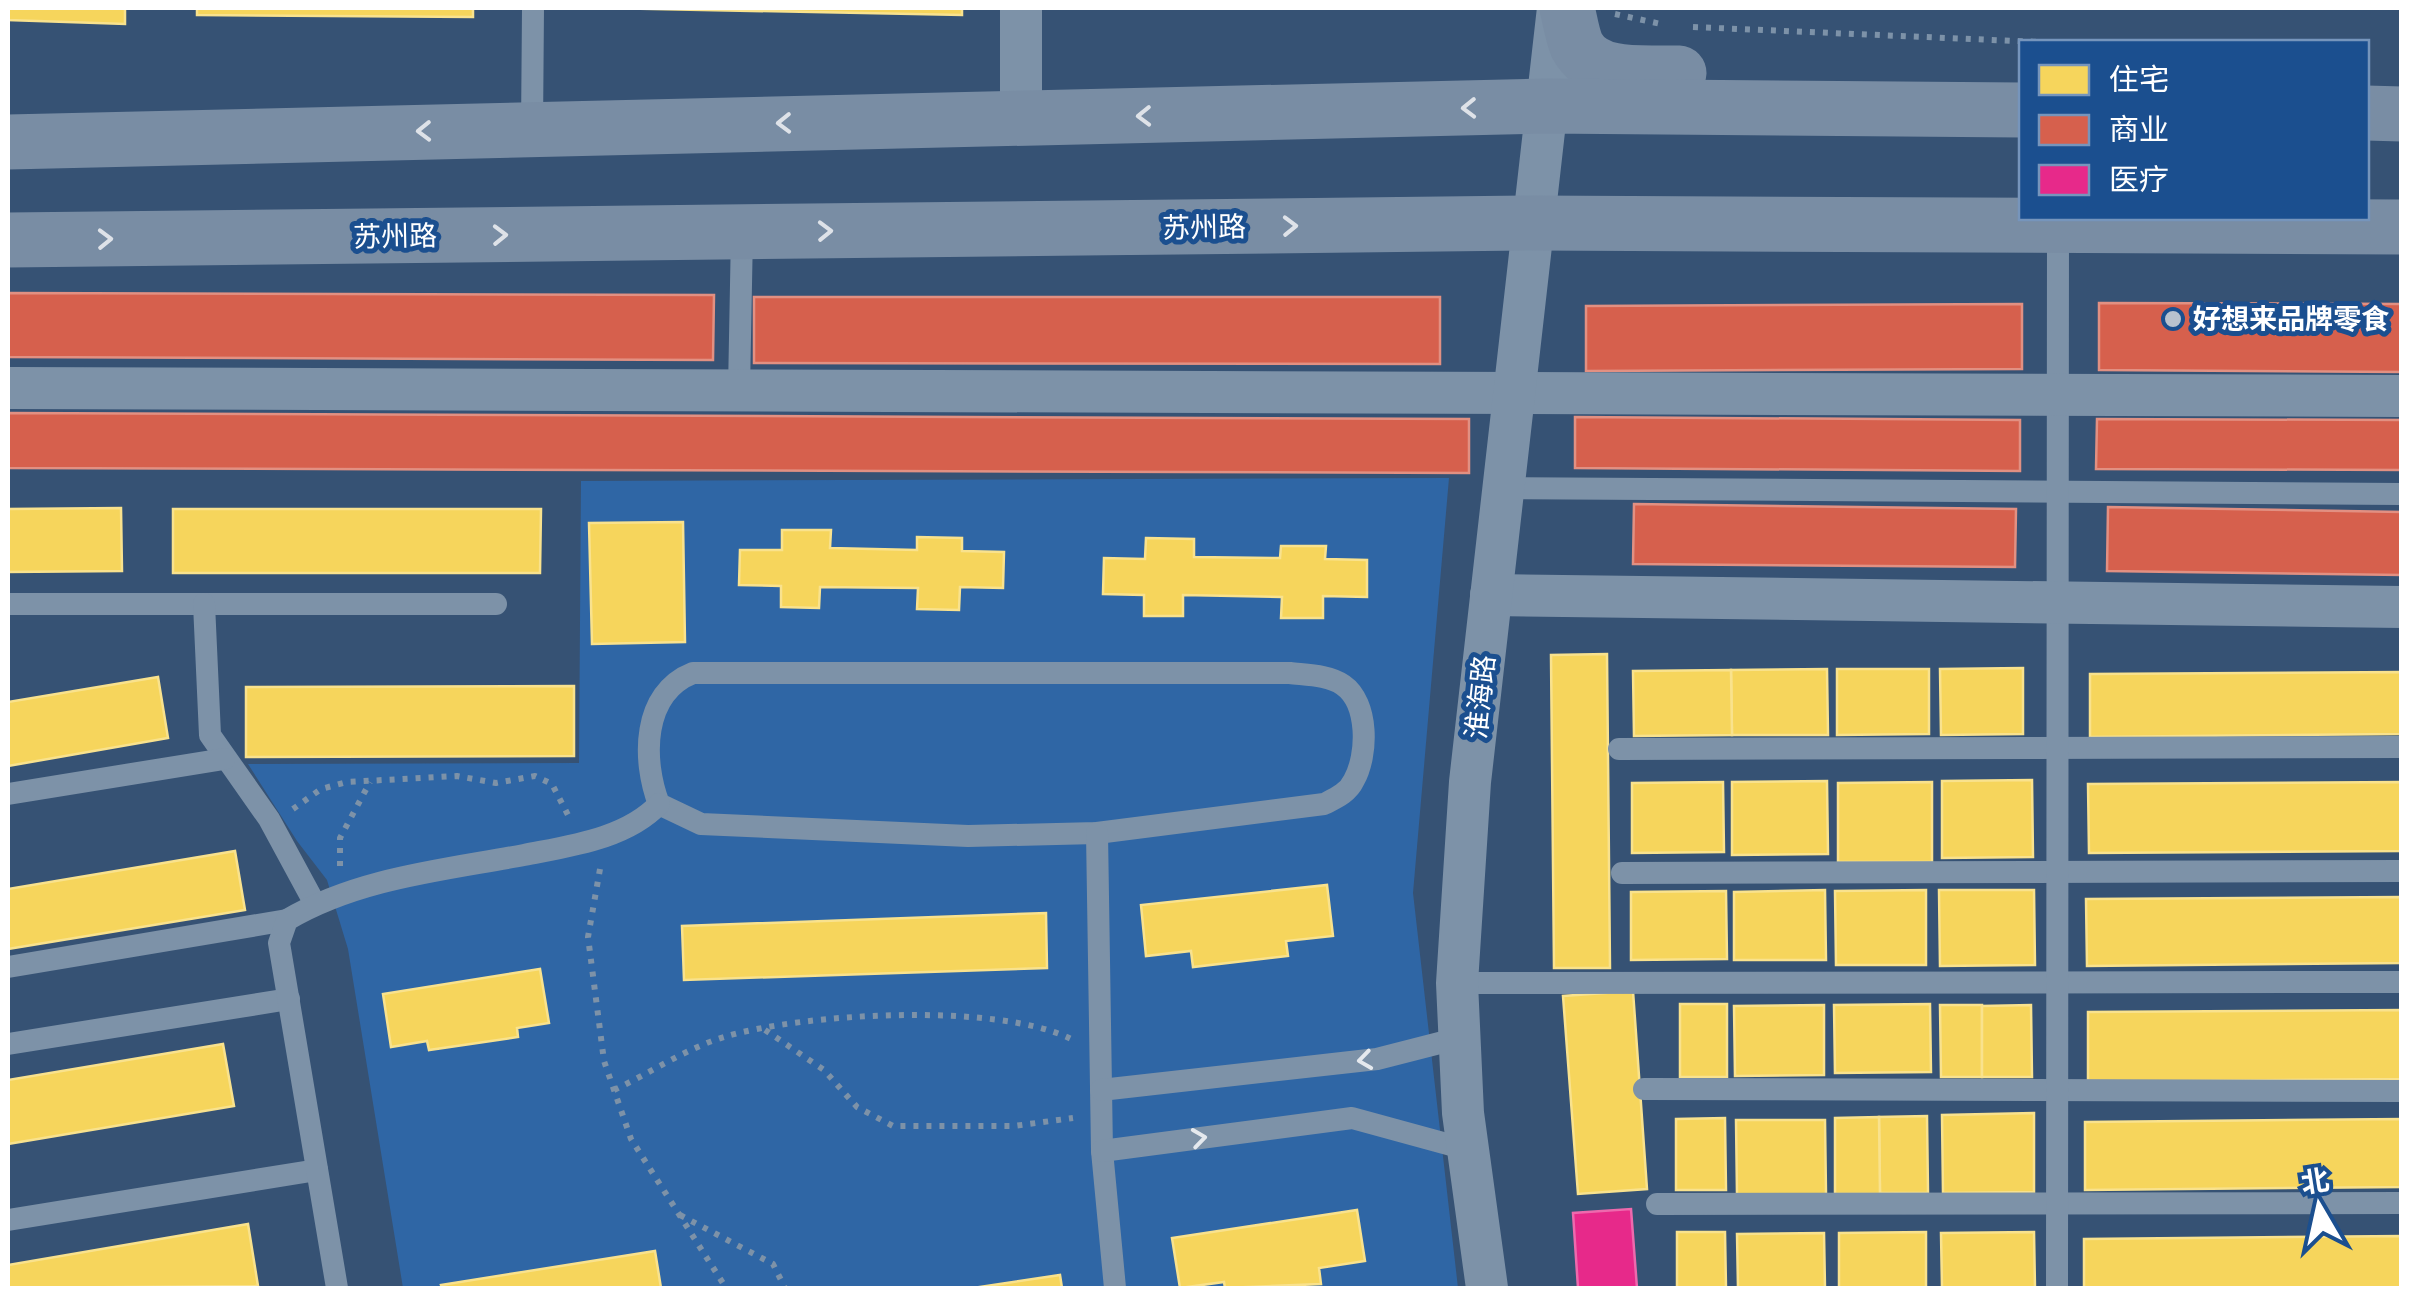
<svg xmlns="http://www.w3.org/2000/svg" width="2409" height="1296" font-family="Figtree,'Noto Sans SC',sans-serif">
<rect width="100%" height="100%" fill="#365274"/>
<path fill="#2f66a5" d="M1449 478 1413 893 1458 1288H403L348 949 327 880 297 841 248 764 579 763 581 481Z"/>
<g fill="#f6d55c" stroke="#f9e28d" stroke-width="2.5">
<path d="M8 8H125V24L8 20Z"/>
<path d="M197 8H473V17L197 15Z"/>
<path d="M603 8H962V15Z"/>
<path d="M121 508 122 571 8 572V509Z"/>
<path d="M173 509H541L540 573H173Z"/>
<path d="M683 522 685 642 592 644 589 523Z"/>
<path d="M782 530H831L830 548 917 550V537L962 538V551L1004 552 1003 588 960 587 959 610 917 609 918 588 820 587 819 608 781 607V586L739 585 740 550H782Z"/>
<path d="M1146 538 1194 539V557L1280 558 1281 546H1326L1325 559 1367 560V597L1323 596V618H1281L1282 597 1183 595V616H1144V595L1103 594 1104 558 1145 559Z"/>
<path d="M1607 654 1610 968H1554L1551 655Z"/>
<path d="M2023 668V734L1941 735 1940 669Z"/>
<path d="M1827 669 1828 735H1732L1731 670Z"/>
<path d="M1837 669H1929V734L1837 735Z"/>
<path d="M1731 670 1732 735 1634 736 1633 671Z"/>
<path d="M2402 672V734L2090 737V674Z"/>
<path d="M158 677 168 738 8 766V702Z"/>
<path d="M574 686V756L246 757V687Z"/>
<path d="M2032 780 2033 857 1942 858V781Z"/>
<path d="M1827 781 1828 854 1732 855V782Z"/>
<path d="M1723 782 1724 852 1632 853V783Z"/>
<path d="M1932 782V862H1838V783Z"/>
<path d="M2402 782V851L2089 853 2088 784Z"/>
<path d="M235 851 245 910 8 949V889Z"/>
<path d="M1327 885 1333 936 1286 941 1288 956 1193 967 1191 951 1146 956 1141 905Z"/>
<path d="M1825 890 1826 960H1734V892Z"/>
<path d="M1926 890V965H1836L1835 891Z"/>
<path d="M1939 890H2034L2035 965 1940 966Z"/>
<path d="M1726 891 1727 959 1631 960V892Z"/>
<path d="M2402 897V963L2087 966 2086 899Z"/>
<path d="M1046 913 1047 968 684 980 682 926Z"/>
<path d="M540 969 549 1023 517 1028 518 1037 429 1050 427 1041 391 1047 383 994Z"/>
<path d="M1633 991 1647 1189 1578 1194 1563 996Z"/>
<rect x="1680" y="1004" width="47" height="73"/>
<path d="M1930 1004 1931 1072 1835 1073 1834 1005Z"/>
<path d="M1824 1005V1075L1735 1076 1734 1006Z"/>
<path d="M1940 1005H1982V1077H1941Z"/>
<path d="M2031 1005 2032 1077H1982V1006Z"/>
<path d="M2402 1010V1079L2088 1082V1012Z"/>
<path d="M223 1044 234 1106 8 1144V1080Z"/>
<path d="M2034 1113V1192L1943 1193 1942 1115Z"/>
<path d="M1927 1116 1928 1193H1880L1879 1117Z"/>
<path d="M1879 1117 1880 1194H1835V1118Z"/>
<path d="M1725 1118 1726 1190H1676V1119Z"/>
<path d="M2402 1119V1187L2085 1190V1122Z"/>
<path d="M1736 1120H1825L1826 1194 1737 1195Z"/>
<path d="M1357 1210 1365 1261 1319 1268 1321 1284 1225 1288 1224 1282 1180 1288 1172 1238Z"/>
<path d="M248 1224 258 1286 8 1288V1265Z"/>
<path d="M1677 1232H1725L1726 1288H1677Z"/>
<path d="M1926 1232V1288H1839V1233Z"/>
<path d="M2034 1232 2035 1288H1942L1941 1233Z"/>
<path d="M1824 1233 1825 1288H1738L1737 1234Z"/>
<path d="M2402 1236V1288H2084V1239Z"/>
<path d="M655 1251 661 1288H442L441 1285Z"/>
<path d="M1060 1275 1062 1288H973Z"/>
</g>
<g fill="#d6604d" stroke="#e29082" stroke-width="2.5">
<path d="M8 293 714 295 713 360 8 357Z"/>
<path d="M754 297H1440V364L754 363Z"/>
<path d="M2099 303 2402 304V372L2099 370Z"/>
<path d="M2022 304V369L1586 371V306Z"/>
<path d="M8 413 1469 419V473L8 468Z"/>
<path d="M1575 417 2020 420V471L1575 468Z"/>
<path d="M2097 419 2402 420V470L2096 469Z"/>
<path d="M1634 504 2016 509 2015 567 1633 564Z"/>
<path d="M2108 507 2402 512V575L2107 571Z"/>
</g>
<path fill="#e7298a" stroke="#ee69ad" stroke-width="2.5" d="M1631 1209 1637 1288H1578L1573 1213Z"/>
<g fill="none" stroke-linecap="round" stroke-linejoin="round">
<g stroke="#7d92a8" stroke-width="6" stroke-dasharray="5 8" stroke-linecap="butt">
<path d="M1615 14 1661 24"/>
<path d="M1693 27 2040 42"/>
<path d="M293 809 321 789 347 782 457 776 496 783 535 776 552 784 569 817"/>
<path d="M340 866V838L370 782"/>
<path d="M600 869 588 937 604 1061 631 1139 726 1288"/>
<path d="M765 1030 824 1070 857 1107 893 1126H1014L1073 1118"/>
<path d="M614 1090C650 1073 687 1048 724 1037 803 1013 997 1002 1071 1039"/>
<path d="M680 1215 773 1264 785 1288"/>
</g>
<g stroke="#7d92a8" stroke-width="22">
<path d="M532 129 533 8"/>
<path d="M739 390 742 232"/>
<path d="M1502 488 2402 494"/>
<path d="M8 604H496"/>
<path d="M204 604 210 735 269 819 315 904"/>
<path d="M693 673H1290C1306 675 1329 675 1343 685 1369 703 1368 755 1354 780 1348 793 1336 798 1324 804L1097 833 968 836 701 824 659 804C642 760 642 693 693 673Z"/>
<path d="M1619 749 2402 747"/>
<path d="M8 794 224 759"/>
<path d="M1097 833 1102 1151 1115 1288"/>
<path d="M1622 873 2402 871"/>
<path d="M8 967 287 920"/>
<path d="M1457 983 2402 982"/>
<path d="M8 1044 289 999"/>
<path d="M1644 1089 2402 1091"/>
<path d="M1101 1090 1377 1059 1459 1038"/>
<path d="M1102 1151 1352 1118 1469 1150"/>
<path d="M1657 1204 2402 1203"/>
<path d="M8 1220 317 1170"/>
<path d="M337 1288 279 943 287 920C358 878 444 870 524 855 569 846 626 839 659 804"/>
<path d="M2057 1288 2058 225"/>
</g>
<g stroke="#7d92a8" stroke-width="42">
<path d="M1021 119V8"/>
<path d="M8 388 2402 396"/>
<path d="M1491 595 2402 607"/>
<path d="M1487 1288 1463 1113 1457 983 1470 782 1558 8"/>
</g>
<g stroke="#798da4" stroke-width="55">
<path d="M1567 8C1570 19 1572 35 1577 46 1595 80 1647 72 1679 73"/>
<path d="M2366 113 2402 114"/>
<path d="M8 142 1544 106 2022 110"/>
<path d="M8 240 1531 223 2402 227"/>
</g>
</g>
<defs><path id="oneway-chevron" d="M-2-3.5L2.5 0L-2 3.5" fill="none" stroke-width="1.6" stroke-linecap="round" stroke-linejoin="round" transform="scale(2.5)"/></defs>
<g stroke="#dee2e8">
<use href="#oneway-chevron" transform="translate(1469 108) rotate(179)"/>
<use href="#oneway-chevron" transform="translate(1144 116) rotate(179)"/>
<use href="#oneway-chevron" transform="translate(784 123) rotate(179)"/>
<use href="#oneway-chevron" transform="translate(424 131) rotate(179)"/>
<use href="#oneway-chevron" transform="translate(1290 226) rotate(-1)"/>
<use href="#oneway-chevron" transform="translate(825 231) rotate(-1)"/>
<use href="#oneway-chevron" transform="translate(500 235) rotate(-1)"/>
<use href="#oneway-chevron" transform="translate(105 239) rotate(-1)"/>
</g>
<g stroke="#e5e9ee">
<use href="#oneway-chevron" transform="translate(1365 1060) rotate(172)"/>
<use href="#oneway-chevron" transform="translate(1199 1138) rotate(-8)"/>
</g>
<circle fill="#b9c2ce" stroke="#1b4f8f" stroke-width="4" cx="2173" cy="319" r="10"/>
<g text-anchor="middle" dominant-baseline="central" stroke-width="10" stroke-linejoin="round" paint-order="stroke">
<g font-size="28" fill="#fff" stroke="#1b4f8f">
<text transform="translate(1204 227) rotate(-1)">苏州路</text>
<text transform="translate(395 236) rotate(-1)">苏州路</text>
<text transform="translate(1480 697) rotate(-84)">淮海路</text>
</g>
<g font-size="28" font-weight="bold" fill="#fff" stroke="#1b4f8f" text-anchor="start">
<text x="2193" y="319">好想来品牌零食</text>
</g>
</g>
<rect width="2409" height="1296" fill="none" stroke="#ffffff" stroke-width="20"/>
<rect x="2019" y="40" width="350" height="180" fill="#1b4f8f" stroke="#7695bc" stroke-width="2.5"/>
<rect x="2039" y="65" width="50" height="30" fill="#f6d55c" stroke="#7695bc" stroke-width="2.5"/>
<text x="2109" y="90" font-size="30" fill="#ffffff">住宅</text>
<rect x="2039" y="115" width="50" height="30" fill="#d6604d" stroke="#7695bc" stroke-width="2.5"/>
<text x="2109" y="140" font-size="30" fill="#ffffff">商业</text>
<rect x="2039" y="165" width="50" height="30" fill="#e7298a" stroke="#7695bc" stroke-width="2.5"/>
<text x="2109" y="190" font-size="30" fill="#ffffff">医疗</text>
<g transform="translate(2319 1206) rotate(351)" stroke="#1b4f8f" stroke-width="8" paint-order="stroke">
<path d="M0-8L18 38L0 25L-18 38Z" fill="#ffffff"/>
<text y="-15" font-size="28" font-weight="bold" text-anchor="middle" fill="#ffffff">北</text>
</g>
</svg>
